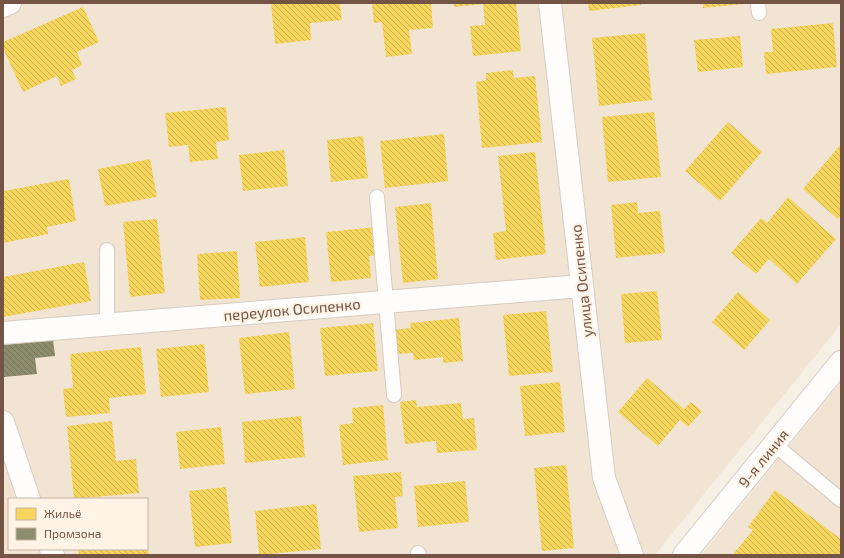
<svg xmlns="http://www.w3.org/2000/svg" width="844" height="558" font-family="'Exo 2',sans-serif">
<defs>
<pattern id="homes-back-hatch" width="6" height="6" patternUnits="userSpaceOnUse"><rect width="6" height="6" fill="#f6d55c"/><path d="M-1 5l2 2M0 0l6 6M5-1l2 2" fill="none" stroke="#ccaf4e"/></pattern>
<pattern id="industry-back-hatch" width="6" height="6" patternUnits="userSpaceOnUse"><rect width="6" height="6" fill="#8c8c6e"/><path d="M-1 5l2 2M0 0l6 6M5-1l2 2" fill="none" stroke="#77755c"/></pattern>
</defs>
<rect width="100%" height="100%" fill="#f6efe4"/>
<g fill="#f2e4d3" fill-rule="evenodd">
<path d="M3 3H841V324L655 555H3ZM9 499H147V549H9Z"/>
<path d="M841 382V555H701Z"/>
</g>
<g fill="url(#homes-back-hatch)">
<path d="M271 3H340L342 20 310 23 311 40 275 44Z"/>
<path d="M372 3H431L433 28 409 30 412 54 386 57 382 22 374 23Z"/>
<path d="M454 3H516L521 51 473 56 470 26 485 25 483 4 454 7Z"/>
<path d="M588 3H640L641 5 589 11Z"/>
<path d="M703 3H744V4L703 8Z"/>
<path d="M83 7 99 42 77 52 82 65 72 70 76 79 61 86 57 76 23 92 3 48V42Z"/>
<path d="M833 23 837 67 766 74 764 52H773L771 29Z"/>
<path d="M645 33 652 100 599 106 592 38Z"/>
<path d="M740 36 743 67 698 72 694 40Z"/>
<path d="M513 70 514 78 535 76 542 142 482 148 476 82 486 80V73Z"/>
<path d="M226 107 229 140 216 142 218 159 190 162 188 145 169 147 165 113Z"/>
<path d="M654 112 661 177 608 182 602 117Z"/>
<path d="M728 122 762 152 720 201 685 171Z"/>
<path d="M444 134 448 181 385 188 380 141Z"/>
<path d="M363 136 368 178 331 182 327 140Z"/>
<path d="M841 144V216L838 219 803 189Z"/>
<path d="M284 150 288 186 243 191 239 155Z"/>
<path d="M535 152 546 254 496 260 493 233 506 231 498 156Z"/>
<path d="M150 159 157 197 105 206 98 169Z"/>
<path d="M69 179 76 221 47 227 48 234 3 243V191Z"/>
<path d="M788 197 836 239 797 284 769 259 756 274 731 253 761 218 767 223Z"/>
<path d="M637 202 638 213 660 211 665 253 616 258 611 205Z"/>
<path d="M431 203 438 279 403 283 395 207Z"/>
<path d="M157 219 165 293 130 297 123 222Z"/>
<path d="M376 227 378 255 369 256 371 278 331 282 326 232Z"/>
<path d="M305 237 309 282 260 287 255 242Z"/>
<path d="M237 251 240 298 200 300 197 254Z"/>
<path d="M84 262 91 301 3 317V277Z"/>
<path d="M657 291 662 340 625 343 621 294Z"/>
<path d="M738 292 770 320 744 350 712 322Z"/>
<path d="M546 311 553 372 509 376 503 315Z"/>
<path d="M459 318 463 361 443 363V357L414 360 413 353 395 354 392 330 411 328 410 323Z"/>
<path d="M373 323 378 371 325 376 320 328Z"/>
<path d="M289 332 295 389 245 394 239 338Z"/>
<path d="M204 344 209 392 161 397 156 349Z"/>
<path d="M141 347 146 394 109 398 110 413 66 417 63 389 73 388 70 354Z"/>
<path d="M647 378 684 409 691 402 702 411 688 427 680 420 658 446 618 412Z"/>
<path d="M560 382 565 432 525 436 520 386Z"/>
<path d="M416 400 417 407 461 403 463 419 474 418 477 450 437 453 436 441 405 444 400 402Z"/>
<path d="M383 405 388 460 343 465 339 425 353 423 352 408Z"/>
<path d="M301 416 305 457 245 463 242 422Z"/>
<path d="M112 421 116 461 136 459 139 493 74 499 67 426Z"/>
<path d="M221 427 225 464 180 469 176 432Z"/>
<path d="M566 465 574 548 542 551 534 468Z"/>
<path d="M401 472 403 496 395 497 398 528 359 532 353 476Z"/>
<path d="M465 481 469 522 418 527 414 486Z"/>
<path d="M226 487 232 543 195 547 189 491Z"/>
<path d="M775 490 841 539V555L834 554V555H734V553L753 530 748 527Z"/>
<path d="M316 504 321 549 259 555 255 511Z"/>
<path d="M78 549H148L149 555H79Z"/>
</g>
<path fill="url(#industry-back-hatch)" d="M53 340 55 356 35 358 37 374 4 377 3 345Z"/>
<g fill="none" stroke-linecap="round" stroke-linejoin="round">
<g stroke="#d7ccc3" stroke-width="16">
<g id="service">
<path d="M758 3 759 13"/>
<path d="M377 197 394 395"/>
<path d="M107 250V325"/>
<path d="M774 444 841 500"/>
<path d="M418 553 419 555"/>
</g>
</g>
<g stroke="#d7ccc3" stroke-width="24">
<g id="minor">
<path d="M550 3 604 478 632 555"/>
<path d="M3 6 10 3"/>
<path d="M3 333 581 286"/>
<path d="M3 422 29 499"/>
<path d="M51 549 53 555"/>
</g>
</g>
<g stroke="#d7ccc3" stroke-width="24">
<path id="tertiary" d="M684 555 841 362"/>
</g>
<use href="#service" stroke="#fefdfb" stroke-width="14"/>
<use href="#minor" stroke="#fefdfb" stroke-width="22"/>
<use href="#tertiary" stroke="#fefdfb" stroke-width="22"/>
</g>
<g text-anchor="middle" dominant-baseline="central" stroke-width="4" stroke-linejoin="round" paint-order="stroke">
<g font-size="15" fill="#745445" stroke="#fff3e5">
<text transform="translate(581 281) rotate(-96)">улица Осипенко</text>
<text transform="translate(292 309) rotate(-5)">переулок Осипенко</text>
<text transform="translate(763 458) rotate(-51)">9-я линия</text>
</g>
</g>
<rect width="844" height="558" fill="none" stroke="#745445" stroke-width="8"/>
<rect x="8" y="498" width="140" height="52" fill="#fff3e5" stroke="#c7b3a5"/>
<rect x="16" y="508" width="20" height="12" fill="#f6d55c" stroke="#c7b3a5"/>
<text x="44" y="518" font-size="12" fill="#745445">Жильё</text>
<rect x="16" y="528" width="20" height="12" fill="#8c8c6e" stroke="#c7b3a5"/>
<text x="44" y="538" font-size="12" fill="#745445">Промзона</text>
</svg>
